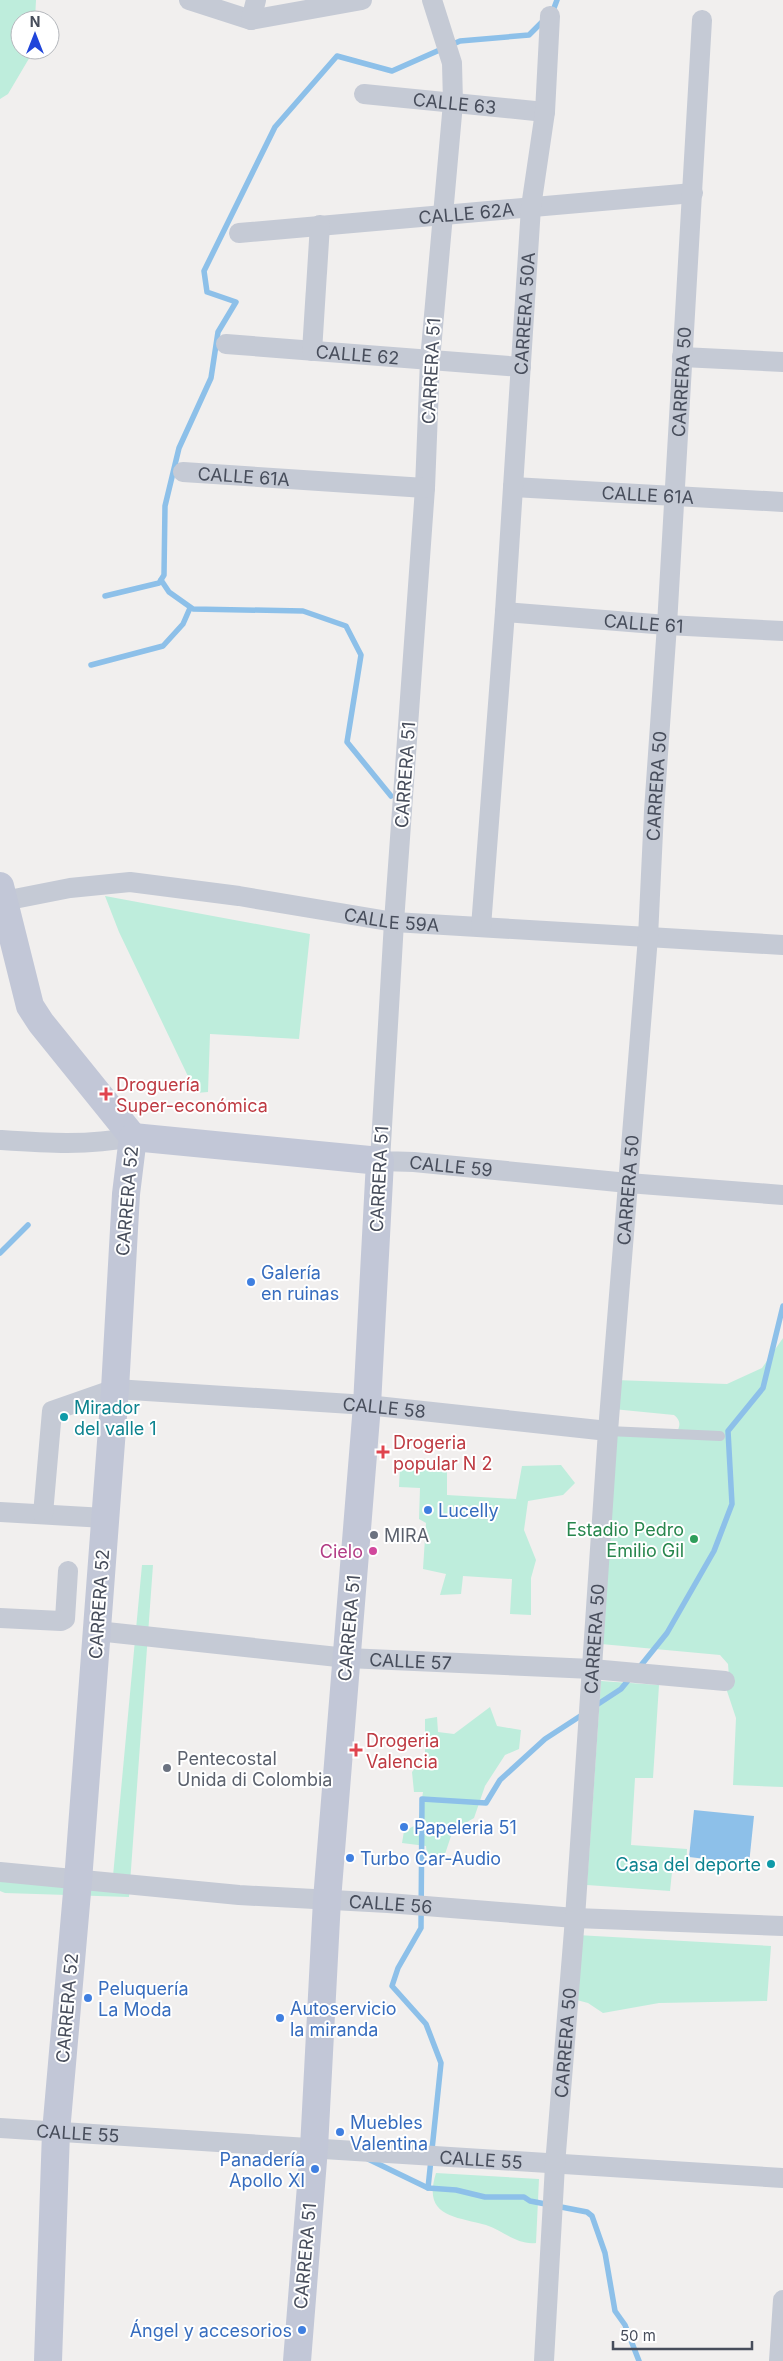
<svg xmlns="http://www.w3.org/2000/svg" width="783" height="2361" font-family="Inter,sans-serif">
<rect width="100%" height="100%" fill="#f1efee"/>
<g fill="#beeddc">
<path d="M0 0H36L35 20H20V50H34L8 94 0 99Z"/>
<path d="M105 896 310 934 299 1039 210 1034 208 1092 196 1093 119 932Z"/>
<path d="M783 1338V1787L733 1785 736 1718 724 1682 729 1677 728 1664 720 1655 601 1644 611 1428 678 1430C681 1423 679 1419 674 1415L613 1409 615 1380 727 1384 762 1368Z"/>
<path d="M400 1465 447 1468V1495L516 1499 522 1466 561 1465 575 1483 563 1495 528 1501 524 1530 536 1560 531 1578V1615L510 1614 512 1579 463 1576 461 1594 440 1595 446 1574 423 1569 426 1523 419 1519 420 1488 399 1487Z"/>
<path d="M142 1565H153L129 1897 5 1893 0 1891V1879L113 1876Z"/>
<path d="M601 1681 659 1685 653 1778H635L631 1845 687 1849 686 1872H672L670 1891 587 1885Z"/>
<path d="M490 1707 497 1726 521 1730 519 1749 505 1755 485 1786 474 1818 453 1830 441 1866 428 1864 426 1846 402 1843 404 1831 418 1824 423 1792H414L412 1772 425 1756V1719L437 1717 438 1732 454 1734Z"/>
<path d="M577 1935 771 1946 767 2001 659 2003 603 2013 588 2003 573 1999Z"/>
<path d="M436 2173 539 2179 536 2243C516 2245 504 2231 486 2225 455 2216 422 2217 436 2173Z"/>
</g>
<path fill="#8dc0e9" d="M694 1810 754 1816 749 1864 689 1857Z"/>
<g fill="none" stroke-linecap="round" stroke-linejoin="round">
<g stroke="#8dc0e9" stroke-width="5.5">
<path d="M550 13 554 8 557 0"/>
<path d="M161 580 169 592 193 609 303 611 346 626 361 655 347 742 391 796"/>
<path d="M105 596 159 583 164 575 165 506 179 448 211 378 218 332 236 302 207 292 204 271 275 127 337 56 392 71 460 41 529 35 544 20"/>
<path d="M91 665 163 646 183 624 190 608"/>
<path d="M0 1253 28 1225"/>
<path d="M638 1669 667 1633 714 1551 732 1504 728 1431 763 1388 783 1306"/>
<path d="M595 1706 621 1689 630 1678"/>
<path d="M368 2159 428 2188 456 2190 485 2197H524L530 2201 587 2212 592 2216 605 2253 615 2311 625 2325 639 2361"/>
<path d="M428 2188 441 2063 426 2024 392 1986 398 1968 421 1928 422 1799 486 1803 500 1780 545 1739 585 1713"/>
</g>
<path stroke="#c5cad5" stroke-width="10" d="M608 1431 720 1436"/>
<g stroke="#c5cad5" stroke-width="20">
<path d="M189 0 251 20 362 0"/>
<path id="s1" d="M432 0 452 63 453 103 430 360 425 488 394 922 380 1161 414 1162 628 1183 783 1195"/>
<path d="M251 20 256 0"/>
<path id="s2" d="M364 94 545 112"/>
<path id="s3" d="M239 233 693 193"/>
<path id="s4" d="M226 344 521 367"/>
<path d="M312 351 320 225"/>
<path d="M682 357 783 362"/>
<path id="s5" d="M183 472 425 488"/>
<path id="s6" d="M513 487 783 502"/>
<path id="s7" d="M505 612 667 625 783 631"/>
<path id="s8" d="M4 901 70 888 130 882 239 896 394 922 783 945"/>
<path id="s9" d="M481 927 505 612 531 207 545 112 550 16"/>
<path d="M0 1140C45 1143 88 1146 133 1137"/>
<path d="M0 1512 105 1518"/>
<path id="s10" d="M43 1514 52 1411 115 1389 367 1405 608 1431"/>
<path d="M0 1618 61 1621 65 1619 68 1571"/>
<path id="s11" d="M97 1631 347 1658 592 1669 725 1681"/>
<path id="s12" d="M0 1872 239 1895 388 1903 575 1918 783 1926"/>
<path id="s13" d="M0 2128C261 2144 522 2163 783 2178"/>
<path id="s14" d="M544 2361 555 2165 575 1918 608 1431 648 937 654 811 667 625 702 20"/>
<path d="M779 2361 783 2300"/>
</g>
<g stroke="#c2c7d7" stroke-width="28">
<path d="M0 886 30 1006 41 1023 133 1137 126 1194 115 1389 78 1881 56 2132 48 2361"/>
<path d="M133 1137 380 1161 367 1405 327 1900 314 2148 297 2361"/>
</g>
</g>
<g fill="#e0444e" stroke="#fff" stroke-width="2">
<path d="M103.5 1086.5h5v5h5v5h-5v5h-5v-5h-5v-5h5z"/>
<path d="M380.5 1444.5h5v5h5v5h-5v5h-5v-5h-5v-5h5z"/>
<path d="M353.5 1742.5h5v5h5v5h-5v5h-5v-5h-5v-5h5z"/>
</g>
<g fill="#3f7fe0" stroke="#fff" stroke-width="2">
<circle cx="251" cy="1282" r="5"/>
<circle cx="428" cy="1510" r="5"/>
<circle cx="404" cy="1827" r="5"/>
<circle cx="350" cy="1858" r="5"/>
<circle cx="88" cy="1998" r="5"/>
<circle cx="280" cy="2018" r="5"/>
<circle cx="340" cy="2132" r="5"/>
<circle cx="315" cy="2169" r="5"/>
<circle cx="302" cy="2330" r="5"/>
</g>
<g fill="#0f9aa8" stroke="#fff" stroke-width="2">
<circle cx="64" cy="1417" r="5"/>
<circle cx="771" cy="1864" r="5"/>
</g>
<g fill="#6b7280" stroke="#fff" stroke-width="2">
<circle cx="374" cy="1535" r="5"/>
<circle cx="167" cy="1768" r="5"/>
</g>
<circle fill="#2e9e5b" stroke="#fff" stroke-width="2" cx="694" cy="1539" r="5"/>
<circle fill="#d1479c" stroke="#fff" stroke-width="2" cx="373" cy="1551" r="5"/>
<g text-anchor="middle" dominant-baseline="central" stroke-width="4" stroke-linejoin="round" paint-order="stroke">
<g font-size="18" fill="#474d5b" stroke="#fff">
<text stroke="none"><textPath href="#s2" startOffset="91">CALLE 63</textPath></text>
<text stroke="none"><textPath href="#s3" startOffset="228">CALLE 62A</textPath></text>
<text stroke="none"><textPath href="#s9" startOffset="615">CARRERA 50A</textPath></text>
<text stroke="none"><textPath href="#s4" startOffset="132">CALLE 62</textPath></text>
<text transform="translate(431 371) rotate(-87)">CARRERA 51</text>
<text stroke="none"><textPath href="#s14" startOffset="1984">CARRERA 50</textPath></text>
<text stroke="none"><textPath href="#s5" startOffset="61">CALLE 61A</textPath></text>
<text stroke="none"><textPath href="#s6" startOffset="135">CALLE 61A</textPath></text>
<text stroke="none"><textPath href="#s7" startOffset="139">CALLE 61</textPath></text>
<text transform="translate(405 775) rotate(-86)">CARRERA 51</text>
<text stroke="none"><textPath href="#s14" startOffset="1579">CARRERA 50</textPath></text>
<text stroke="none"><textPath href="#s8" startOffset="392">CALLE 59A</textPath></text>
<text stroke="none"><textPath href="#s1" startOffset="1238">CALLE 59</textPath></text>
<text transform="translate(379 1179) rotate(-87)">CARRERA 51</text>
<text stroke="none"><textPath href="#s14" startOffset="1174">CARRERA 50</textPath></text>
<text transform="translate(127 1201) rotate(-85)">CARRERA 52</text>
<text stroke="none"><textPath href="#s10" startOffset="440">CALLE 58</textPath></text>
<text transform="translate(99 1604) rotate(-86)">CARRERA 52</text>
<text transform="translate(349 1628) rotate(-85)">CARRERA 51</text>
<text stroke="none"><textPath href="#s14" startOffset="724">CARRERA 50</textPath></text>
<text stroke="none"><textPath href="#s11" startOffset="315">CALLE 57</textPath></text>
<text stroke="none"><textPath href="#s12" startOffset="392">CALLE 56</textPath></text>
<text transform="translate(67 2008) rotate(-85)">CARRERA 52</text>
<text stroke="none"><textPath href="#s14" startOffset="319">CARRERA 50</textPath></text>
<text stroke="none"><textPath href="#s13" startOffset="78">CALLE 55</textPath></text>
<text stroke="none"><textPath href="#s13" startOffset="482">CALLE 55</textPath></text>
<text transform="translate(305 2256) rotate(-85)">CARRERA 51</text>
</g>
<g font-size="18" fill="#be3a42" stroke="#fff" text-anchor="start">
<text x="116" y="1084">Droguería<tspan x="116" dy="21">Super-económica</tspan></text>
<text x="393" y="1442">Drogeria<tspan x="393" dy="21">popular N 2</tspan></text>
<text x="366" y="1740">Drogeria<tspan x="366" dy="21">Valencia</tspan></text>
</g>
<g font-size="18" fill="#366cbe" stroke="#fff" text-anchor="start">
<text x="261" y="1272">Galería<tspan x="261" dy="21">en ruinas</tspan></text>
<text x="438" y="1510">Lucelly</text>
<text x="414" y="1827">Papeleria 51</text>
<text x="360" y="1858">Turbo Car-Audio</text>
<text x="98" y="1988">Peluquería<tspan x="98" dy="21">La Moda</tspan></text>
<text x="290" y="2008">Autoservicio<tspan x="290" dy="21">la miranda</tspan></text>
<text x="350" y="2122">Muebles<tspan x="350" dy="21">Valentina</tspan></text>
<text x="305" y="2159" text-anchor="end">Panadería<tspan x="305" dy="21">Apollo XI</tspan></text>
<text x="292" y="2330" text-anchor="end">Ángel y accesorios</text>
</g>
<g font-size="18" fill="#0d838f" stroke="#fff" text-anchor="start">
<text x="74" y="1407">Mirador<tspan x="74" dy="21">del valle 1</tspan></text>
<text x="761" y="1864" text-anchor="end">Casa del deporte</text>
</g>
<g font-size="18" fill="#27864d" stroke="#fff" text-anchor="end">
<text x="684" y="1529">Estadio Pedro<tspan x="684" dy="21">Emilio Gil</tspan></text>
</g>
<g font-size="18" fill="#5b616d" stroke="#fff" text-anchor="start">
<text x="384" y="1535">MIRA</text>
<text x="177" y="1758">Pentecostal<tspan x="177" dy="21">Unida di Colombia</tspan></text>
</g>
<g font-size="18" fill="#b23c85" stroke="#fff" text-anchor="end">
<text x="363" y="1551">Cielo</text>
</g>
</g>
<g transform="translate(35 35)"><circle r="24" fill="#ffffff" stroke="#b5b8bd"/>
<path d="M0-4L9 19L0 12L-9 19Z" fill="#2045da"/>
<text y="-8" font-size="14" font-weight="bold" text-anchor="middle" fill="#474d5b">N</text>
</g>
<path d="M613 2341v8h139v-8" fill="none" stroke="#474d5b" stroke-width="2.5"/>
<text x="620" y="2341" font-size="15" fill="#474d5b" stroke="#ffffff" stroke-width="4" paint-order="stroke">50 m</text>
</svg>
